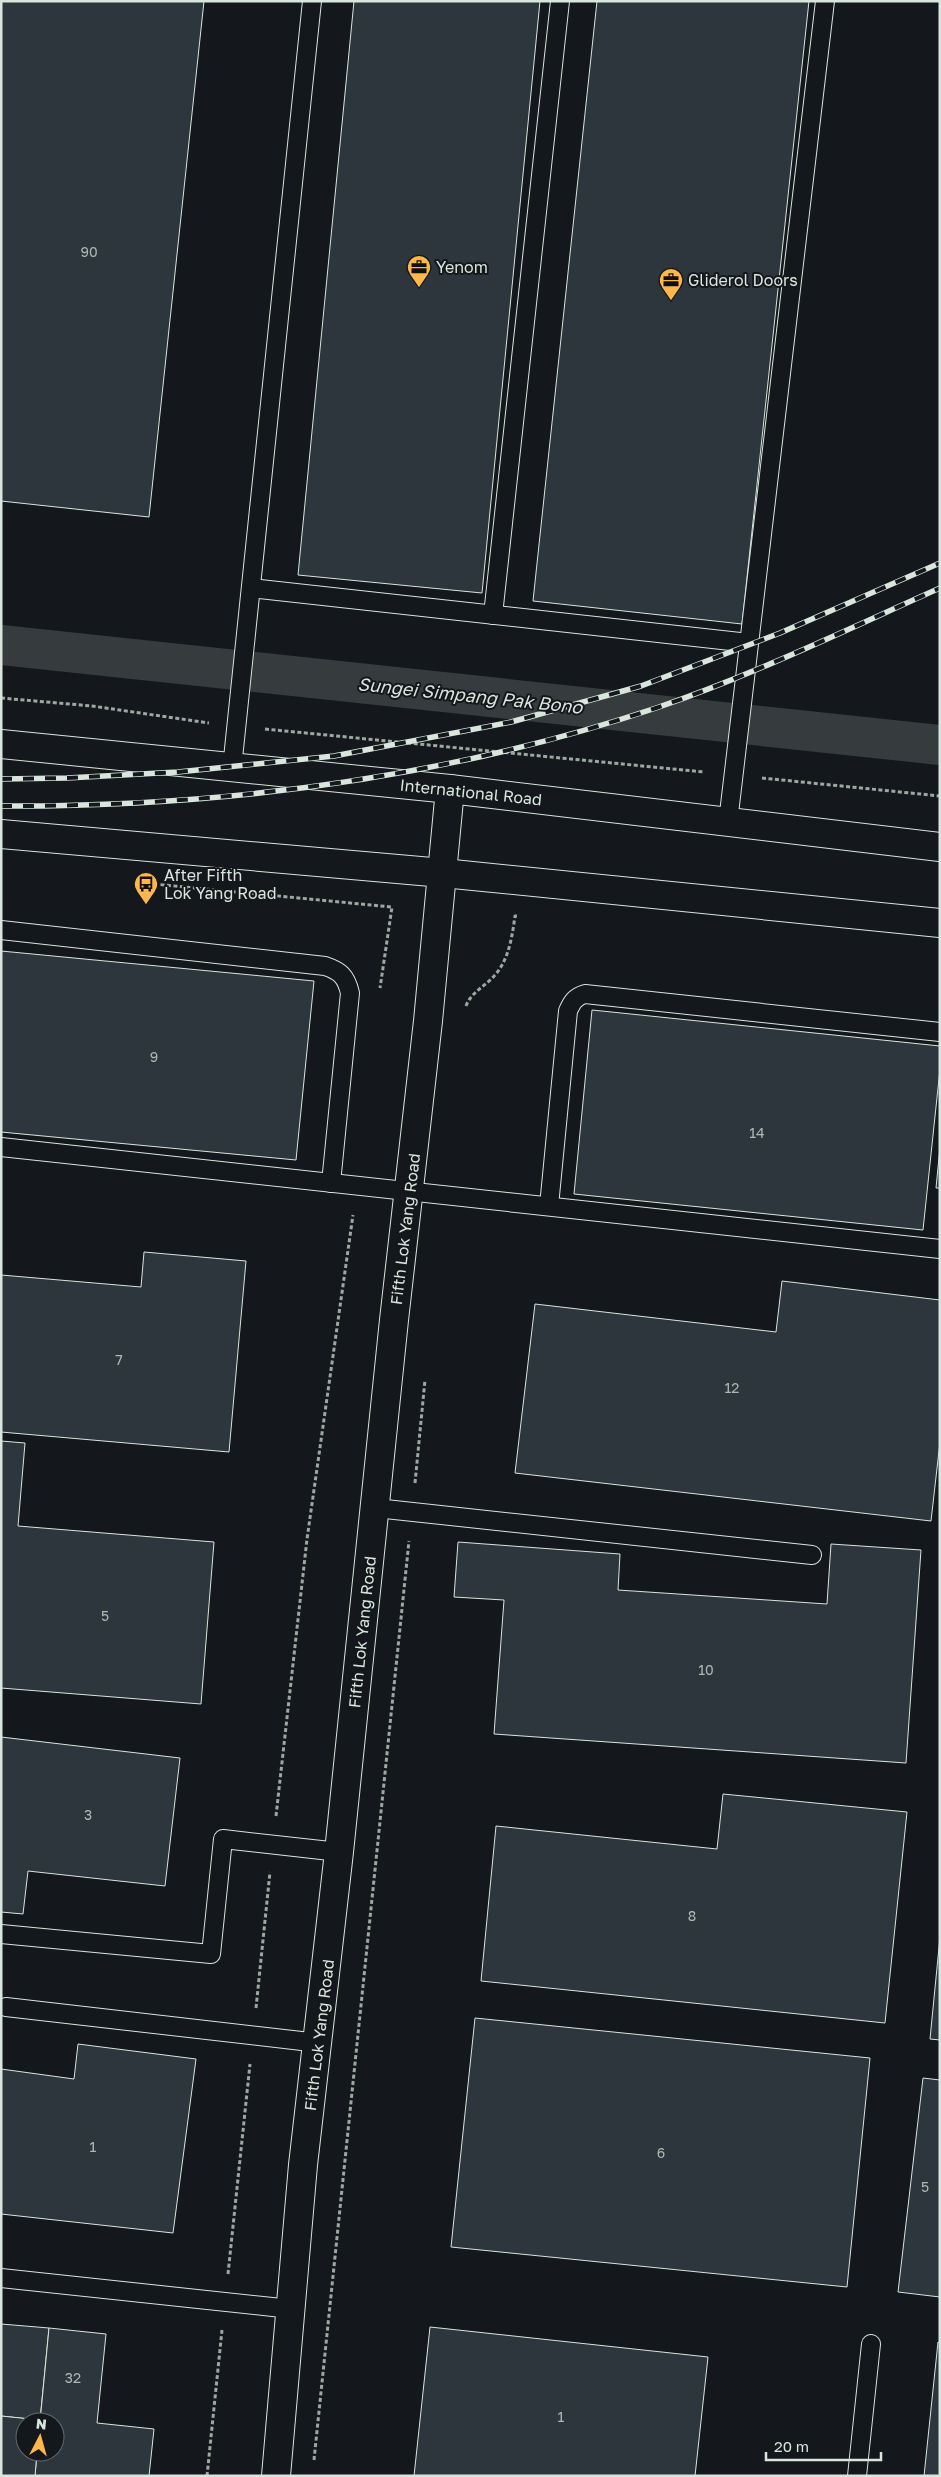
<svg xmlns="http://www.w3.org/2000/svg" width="941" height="2477" font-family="'Golos Text',sans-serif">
<rect width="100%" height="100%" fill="#14181c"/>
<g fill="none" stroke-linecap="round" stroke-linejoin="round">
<path stroke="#363b3e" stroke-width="40" d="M1 645 940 745"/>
</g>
<g fill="#2c363c" stroke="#d8e6dc">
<path d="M1 1H204L149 517 1 501Z"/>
<path d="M354 1H540L482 593 298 575Z"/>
<path d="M597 1H809L742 624 533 601Z"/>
<path d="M1 951 314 981 296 1160 1 1132Z"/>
<path d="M592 1010 940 1046V1069L923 1230 574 1194Z"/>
<path d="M940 1147V1188H936Z"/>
<path d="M144 1252 246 1261 229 1452 1 1432V1275L141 1287Z"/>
<path d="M782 1281 940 1300V1442L931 1521 515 1473 535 1304 776 1332Z"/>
<path d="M1 1441 25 1443 18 1526 214 1542 201 1704 1 1688Z"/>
<path d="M458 1542 620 1554 618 1590 827 1604 831 1544 921 1550 906 1763 494 1734 504 1600 454 1597Z"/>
<path d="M1 1737 180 1758 165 1886 28 1871 23 1914 1 1912Z"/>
<path d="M723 1794 907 1812 885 2023 481 1981 496 1826 717 1849Z"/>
<path d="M940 1937V2040L930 2039Z"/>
<path d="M475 2018 870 2058 847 2287 451 2247Z"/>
<path d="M78 2044 196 2059 173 2233 1 2214V2069L74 2079Z"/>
<path d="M923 2078 940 2080V2297L898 2292Z"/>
<path d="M1 2324 49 2328 40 2420 1 2416Z"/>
<path d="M430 2327 708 2357 695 2476H414Z"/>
<path d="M49 2328 106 2334 97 2423 154 2429 149 2476H35L37 2452H55V2422H40Z"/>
<path d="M938 2342 940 2343V2476H924Z"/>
<path d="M1 2416 40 2420V2422H25V2452H37L35 2476H1Z"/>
</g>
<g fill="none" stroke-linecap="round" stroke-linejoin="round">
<g stroke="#d8e6dc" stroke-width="20">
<g id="service">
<path d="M251 588 749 643"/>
<path d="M493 615 560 1"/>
<path d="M232 768 312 1"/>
<path d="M728 822 825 1"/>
<path d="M1 930 325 966C340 971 346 976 350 993L331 1183"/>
<path d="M1 1147 940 1249"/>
<path d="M549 1206 568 1011C572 1002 575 997 585 994L940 1032"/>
<path d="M376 1508 812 1555"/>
<path d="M1 1934 211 1954 223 1839 339 1852"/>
<path d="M6 2007 319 2043"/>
<path d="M1 2278 291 2309"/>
<path d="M857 2476 871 2344"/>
</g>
</g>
<g stroke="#d8e6dc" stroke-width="30">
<path id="minor" d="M276 2476 303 2165 339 1852 394 1320 428 1021 450 789"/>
</g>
<g stroke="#d8e6dc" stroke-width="30">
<g id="secondary">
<path d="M1 744 450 789 940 847"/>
<path d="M1 834 443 873 940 923"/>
</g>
</g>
<g stroke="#9da8a2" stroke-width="3" stroke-dasharray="4 2.5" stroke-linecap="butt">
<path d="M1 698 92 706 209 723"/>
<path d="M265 729 704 772"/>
<path d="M762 778 940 796"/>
<path d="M154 884 392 907 380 988"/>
<path d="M466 1006C471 992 486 986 495 975 509 959 512 937 515 916H517"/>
<path d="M415 1483 425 1380"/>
<path d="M276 1816 307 1539 353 1215"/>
<path d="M256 2008 270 1872"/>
<path d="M228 2274 250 2064"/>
<path d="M314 2460 409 1541"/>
<path d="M207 2476 222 2330"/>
</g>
<use href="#service" stroke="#14181c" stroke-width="18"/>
<use href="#minor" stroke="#14181c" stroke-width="28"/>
<use href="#secondary" stroke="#14181c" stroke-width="28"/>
<g stroke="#d8e6dc" stroke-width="5.5">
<g id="rail">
<path d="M1 779 67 778 178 772 334 756 511 722 641 686 780 633 940 563"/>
<path d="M1 806C222 807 446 778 656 708 753 675 846 630 940 588"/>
</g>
</g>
<use href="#rail" stroke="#14181c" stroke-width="4" stroke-dasharray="11" stroke-linecap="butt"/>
</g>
<defs>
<g id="office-pin" transform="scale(1.25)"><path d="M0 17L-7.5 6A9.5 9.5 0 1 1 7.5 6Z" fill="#ffb74d" stroke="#14181c"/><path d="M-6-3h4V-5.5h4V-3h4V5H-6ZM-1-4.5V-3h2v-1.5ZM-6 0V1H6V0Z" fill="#111"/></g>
<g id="bus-pin" transform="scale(1.25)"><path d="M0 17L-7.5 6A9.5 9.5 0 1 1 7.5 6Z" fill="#ffb74d" stroke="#14181c"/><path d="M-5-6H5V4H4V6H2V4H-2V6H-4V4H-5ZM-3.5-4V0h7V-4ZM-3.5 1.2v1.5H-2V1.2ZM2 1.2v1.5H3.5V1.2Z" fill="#111"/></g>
</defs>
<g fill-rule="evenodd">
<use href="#office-pin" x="419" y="267"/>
<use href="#office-pin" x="671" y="280"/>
<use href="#bus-pin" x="146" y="884"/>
</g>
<g text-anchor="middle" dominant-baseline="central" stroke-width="4" stroke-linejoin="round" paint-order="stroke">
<g font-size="14" fill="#adbab4">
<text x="89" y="251">90</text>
<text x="154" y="1056">9</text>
<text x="757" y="1132">14</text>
<text x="119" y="1359">7</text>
<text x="732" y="1387">12</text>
<text x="105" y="1615">5</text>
<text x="706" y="1669">10</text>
<text x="88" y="1814">3</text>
<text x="692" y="1915">8</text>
<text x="93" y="2146">1</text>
<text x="661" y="2152">6</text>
<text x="925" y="2186">5</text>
<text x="73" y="2377">32</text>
<text x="561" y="2416">1</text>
</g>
<g font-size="16" fill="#d8e6dc" stroke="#14181c" text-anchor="start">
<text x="436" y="267">Yenom</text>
<text x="688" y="280">Gliderol Doors</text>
<text x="164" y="875">After Fifth<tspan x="164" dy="18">Lok Yang Road</tspan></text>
</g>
<g font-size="16" fill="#d8e6dc" stroke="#14181c">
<text transform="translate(471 792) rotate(6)">International Road</text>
<text transform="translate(405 1229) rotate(-83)">Fifth Lok Yang Road</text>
<text transform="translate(362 1632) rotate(-84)">Fifth Lok Yang Road</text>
<text transform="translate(319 2035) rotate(-83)">Fifth Lok Yang Road</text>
</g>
<g font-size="18" font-style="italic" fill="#d8e6dc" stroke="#14181c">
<text transform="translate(470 695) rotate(6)">Sungei Simpang Pak Bono</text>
</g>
</g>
<rect width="941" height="2477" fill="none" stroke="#d8e6dc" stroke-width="5"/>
<g transform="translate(40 2437) rotate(6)"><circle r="24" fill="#14181c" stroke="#626a69"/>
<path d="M0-4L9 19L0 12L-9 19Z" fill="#ffb74d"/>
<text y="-8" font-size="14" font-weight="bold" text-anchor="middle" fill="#d8e6dc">N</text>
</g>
<path d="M766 2452v8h115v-8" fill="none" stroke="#d8e6dc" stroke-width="2.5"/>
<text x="774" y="2452" font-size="15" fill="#d8e6dc" stroke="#14181c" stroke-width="4" paint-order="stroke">20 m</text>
</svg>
